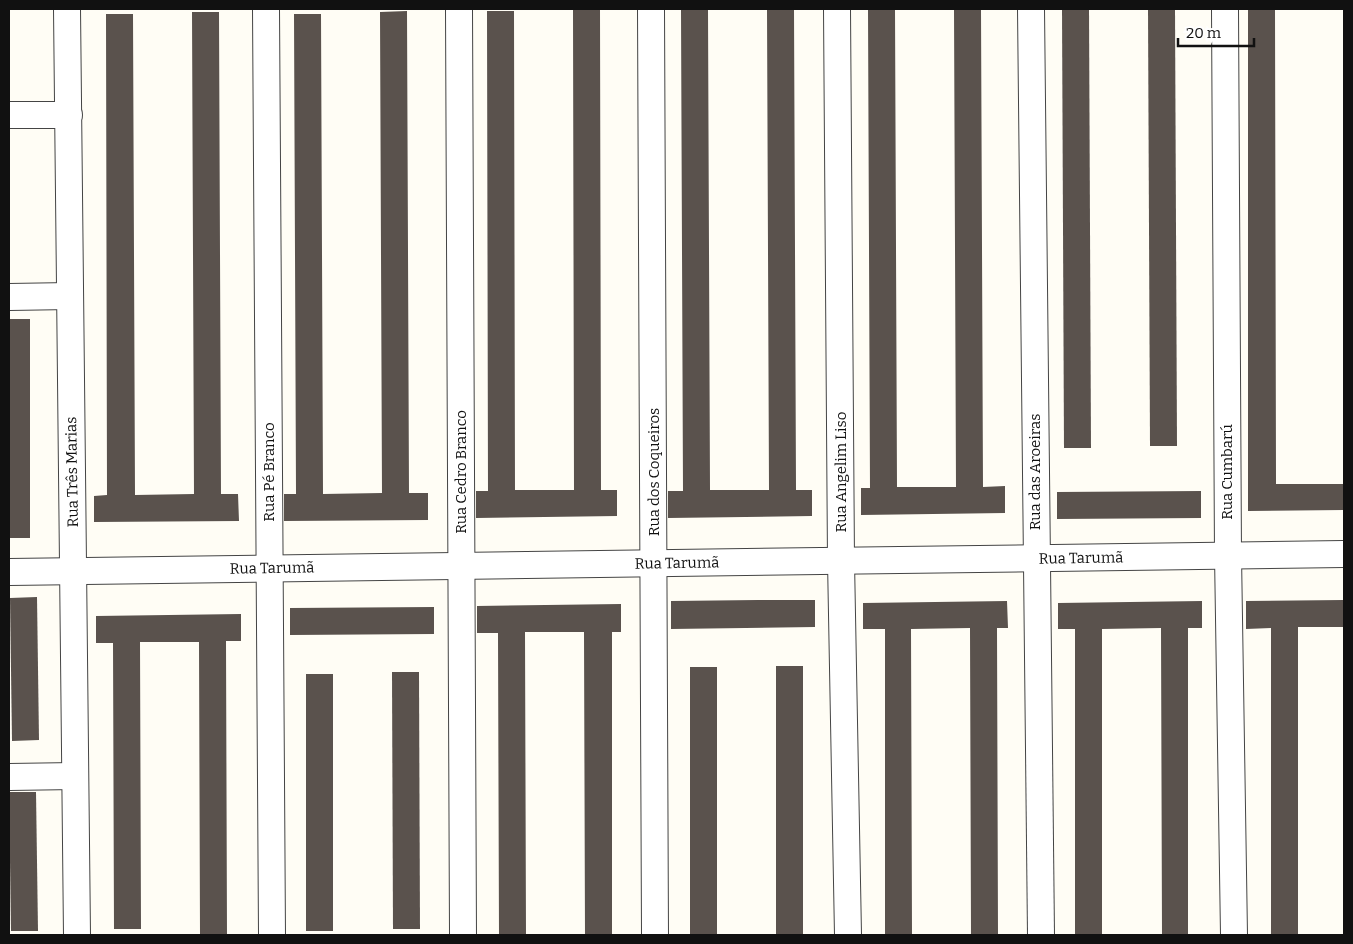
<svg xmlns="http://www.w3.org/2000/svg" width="1353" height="944" font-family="Bitter,serif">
<rect width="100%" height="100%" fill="#fffdf5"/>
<g fill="#5a524d">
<path d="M573 9H600L601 490H617V516L476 518V491H488L487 11H514L515 490H574Z"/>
<path d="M767 9H794L796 490H812V516L668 518V491H683L681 10H708L710 490H769Z"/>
<path d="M868 9H895L897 487H956L954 9H981L983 487 1005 486V513L861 515V488H870Z"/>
<path d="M1062 9H1089L1091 448H1064Z"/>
<path d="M1148 9H1175L1177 446H1150Z"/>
<path d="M1248 9H1275L1276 484H1344V510L1248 511Z"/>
<path d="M407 11 409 493H428V520L284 521V494H296L294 14H321L323 494 382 493 380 12Z"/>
<path d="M192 12H219L221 494H238L239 521 94 522V496L107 495 106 14H133L135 495 194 494Z"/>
<rect x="9" y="319" width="21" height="219"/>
<path d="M1201 491V518L1057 519V492Z"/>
<path d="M37 597 39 740 12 741 10 598Z"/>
<path d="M758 600H815V627L671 629V601Z"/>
<path d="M1344 600V627H1298V935H1271V628L1246 629V601Z"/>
<path d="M1007 601 1008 628H997L998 935H971L970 628 911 629 912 935H885V629H863V603Z"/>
<path d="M1202 601V628H1188V935H1162L1161 628 1102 629V935H1075V629H1058V603Z"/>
<path d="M621 604V632H612V935H585L584 632H525L526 935H499L498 633H477V606Z"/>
<path d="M434 607V634L290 635V608Z"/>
<path d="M241 614V641H226L227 935H200L199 642H140L141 929H114L113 643H96V616Z"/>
<rect x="776" y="666" width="27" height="269"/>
<rect x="690" y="667" width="27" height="268"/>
<path d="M392 672H419L420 929H393Z"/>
<rect x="306" y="674" width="27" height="257"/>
<path d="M9 792H36L38 931H11Z"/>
</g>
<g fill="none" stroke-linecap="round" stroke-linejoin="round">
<g stroke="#444" stroke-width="28">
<g id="street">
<path d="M67 9 77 935"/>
<path d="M266 9 272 935"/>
<path d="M459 9 463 935"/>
<path d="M651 9 655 935"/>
<path d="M837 9 841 561 848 935"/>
<path d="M1031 9 1041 935"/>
<path d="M1225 9 1228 555 1234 935"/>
<path d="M9 115H69"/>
<path d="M9 297 70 296"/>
<path d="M9 572 1344 554"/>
<path d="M9 777 75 776"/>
</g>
</g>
<use href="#street" stroke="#fff" stroke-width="26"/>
</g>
<g text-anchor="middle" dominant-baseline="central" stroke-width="5" stroke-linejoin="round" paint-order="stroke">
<g font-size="15" fill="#111" stroke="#fff">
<text transform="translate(72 472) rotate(-91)">Rua Três Marias</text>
<text transform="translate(269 472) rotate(-90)">Rua Pé Branco</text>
<text transform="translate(461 472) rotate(-90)">Rua Cedro Branco</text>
<text transform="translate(654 472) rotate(-90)">Rua dos Coqueiros</text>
<text transform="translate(841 472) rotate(-90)">Rua Angelim Liso</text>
<text transform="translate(1035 472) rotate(-90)">Rua das Aroeiras</text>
<text transform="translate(1227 472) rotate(-90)">Rua Cumbarú</text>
<text transform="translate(1081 558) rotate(-1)">Rua Tarumã</text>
<text transform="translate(677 563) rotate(-1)">Rua Tarumã</text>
<text transform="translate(272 568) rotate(-1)">Rua Tarumã</text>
</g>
</g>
<rect width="1353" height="944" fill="none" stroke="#111111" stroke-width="20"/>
<path d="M1178 38v8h76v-8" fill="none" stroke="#111111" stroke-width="2.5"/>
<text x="1186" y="38" font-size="15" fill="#111111" stroke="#ffffff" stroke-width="4" paint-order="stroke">20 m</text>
</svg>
